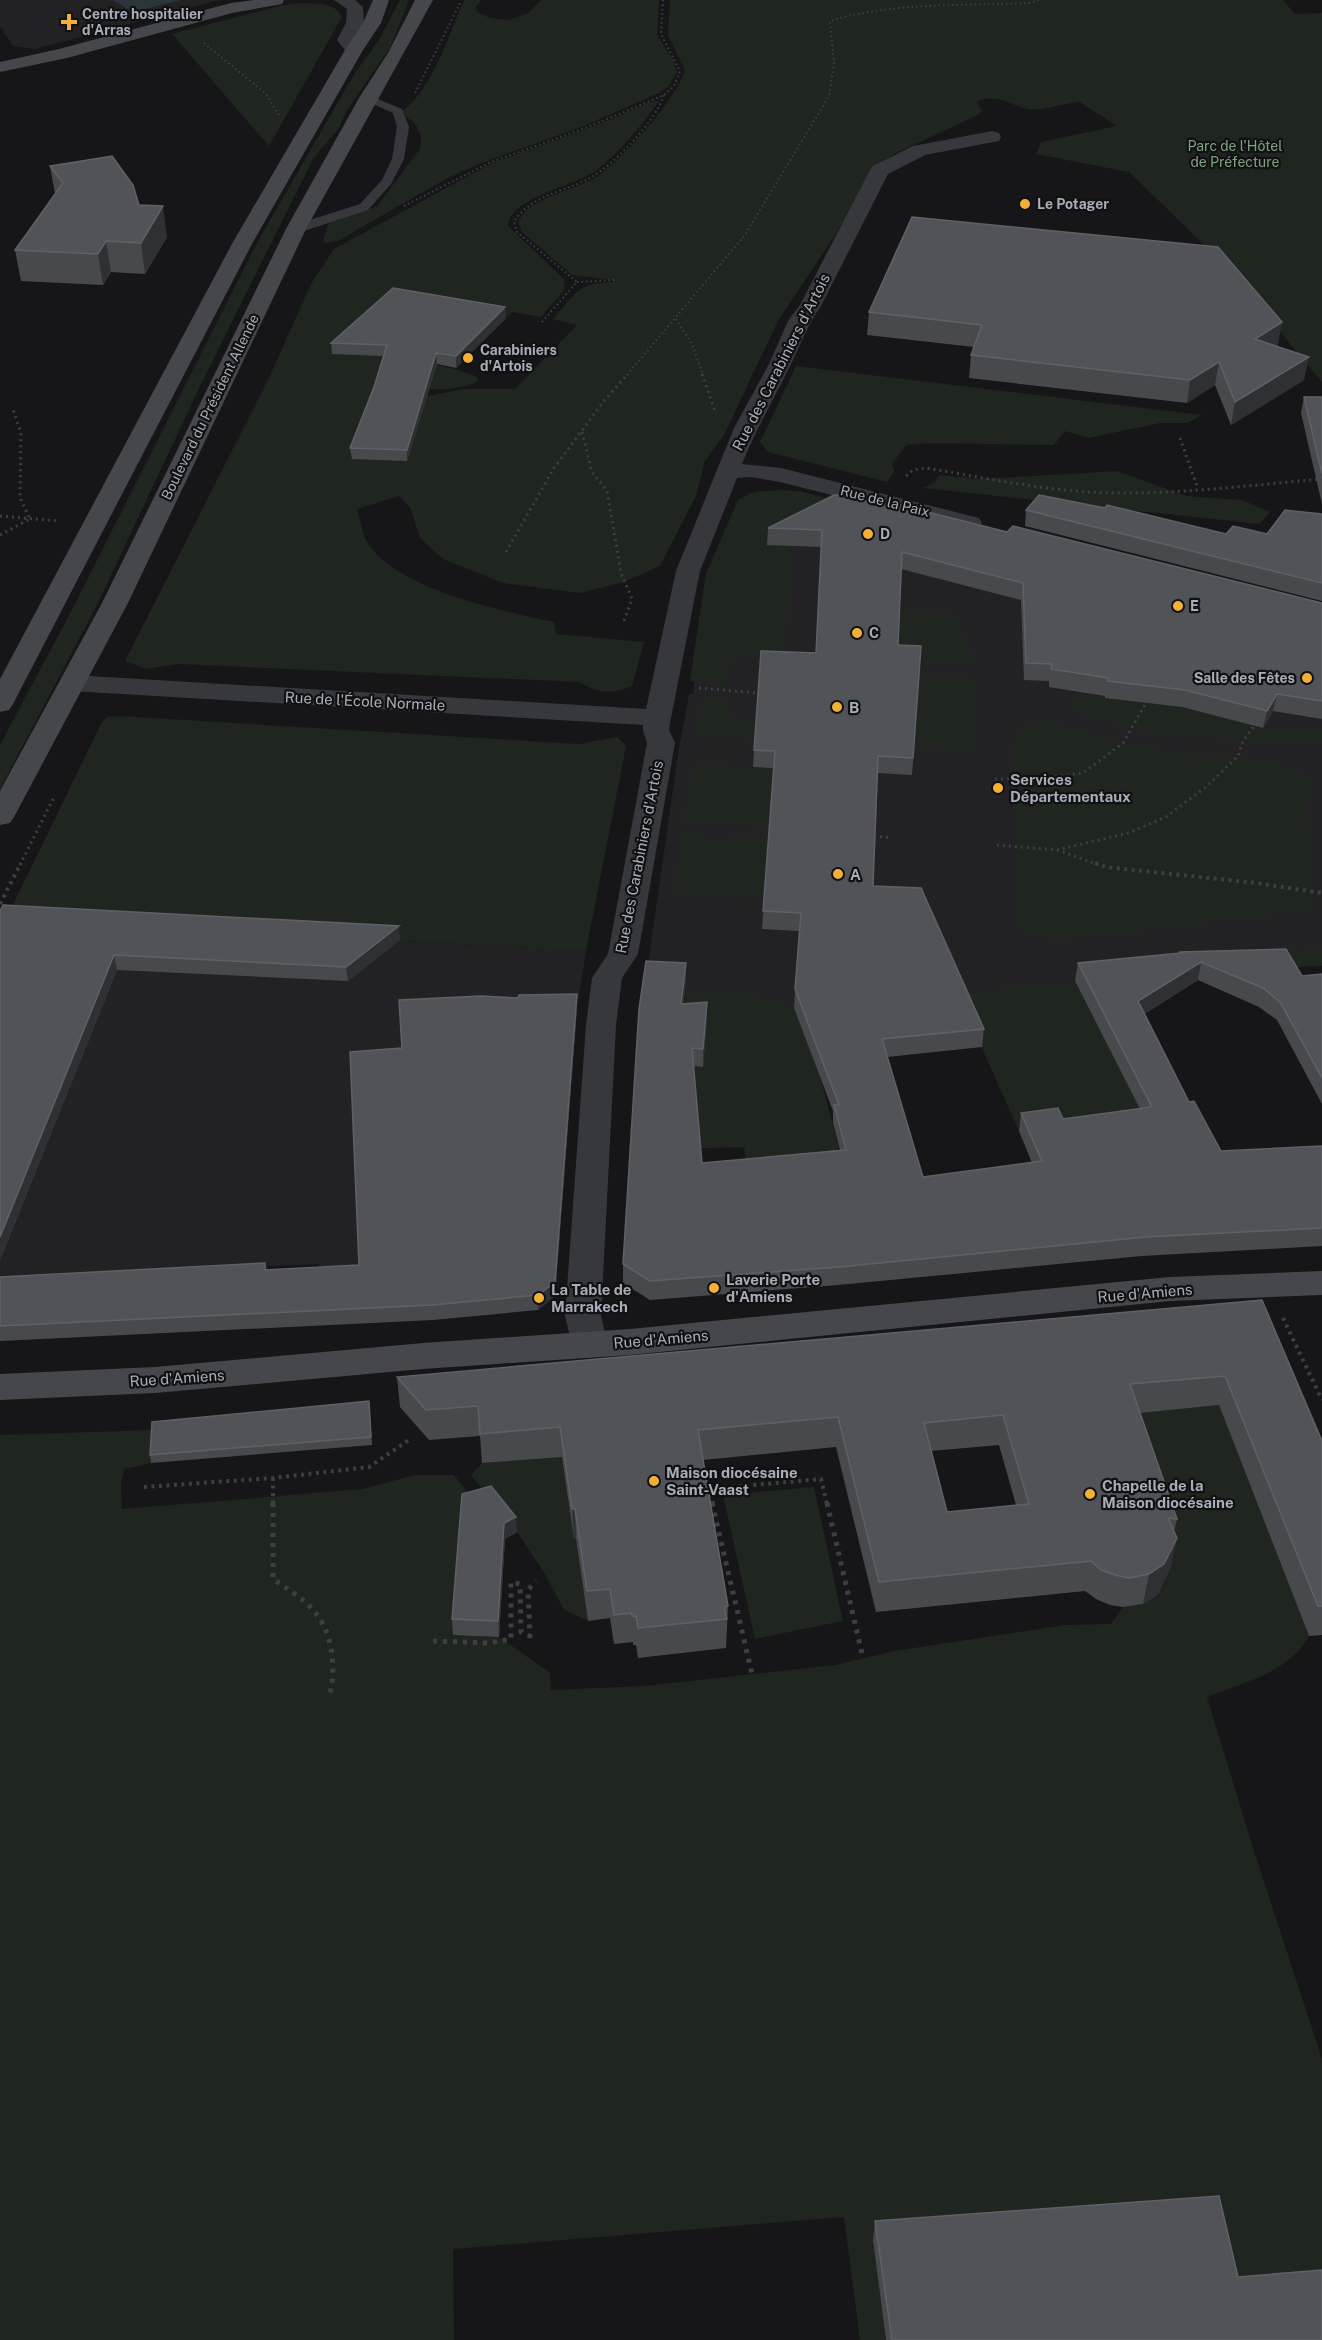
<svg xmlns="http://www.w3.org/2000/svg" width="1322" height="2340" font-family="'Public Sans',sans-serif">
<rect width="100%" height="100%" fill="#161618"/>
<g fill="#222225">
<path d="M0 0H219L35 49 13 46 0 26Z"/>
<path d="M760 491H798L1322 627V966L1140 975 639 1027 679 748 689 694H693L694 688V681H690L706 574 738 500Z"/>
<path d="M6 919 586 951 577 1008 400 1012 420 1320 319 1282V1264L268 1266 263 1328 0 1341V931Z"/>
</g>
<g fill="#1e261f">
<path d="M400 0H409L390 48 347 110 339 128 313 159 203 380 97 605 0 789V745L75 604 258 241 355 73 379 40Z"/>
<path d="M464 0H481L476 7 477 12 490 18 509 20 528 13 541 0H659L657 35 673 59 677 72 668 87 661 92 584 126 476 165 444 180 338 241 325 243 323 241 329 223 377 206 420 149 421 136 416 125 401 112C432 91 449 34 464 0Z"/>
<path d="M670 0H1283L1295 14 1322 13V382L1224 264 1129 172 1036 154 1041 142 1117 126 1080 102C1066 103 1038 112 1027 109 1008 104 997 93 977 102L982 111 978 115 898 152 877 165 837 232 778 321 724 435 705 461 696 496 660 566 624 582 580 593 503 583 443 559 420 538 410 507 399 496 357 509C360 519 362 531 366 540 393 589 503 611 554 622L556 634 644 642 632 686C612 695 598 693 579 682L179 664 146 669 125 661 269 378 311 284 334 249 492 163 597 125 650 102 659 101C642 125 620 152 597 170 576 186 510 197 508 226L564 279V290L541 317 512 312 509 317 390 296 393 343 377 394 427 396 464 389H515L577 325 553 319C575 294 577 283 613 282L615 280 572 275 522 232C520 227 517 224 520 219 529 199 575 189 593 179 617 166 679 96 685 70L668 35Z"/>
<path d="M304 3C318 4 335 2 342 17L269 146 172 34 283 5Z"/>
<path d="M417 362 456 369 477 377 478 381C452 394 421 388 393 387Z"/>
<path d="M796 366 1202 415 1188 423H1160L1089 438 1065 431 1054 445 932 443 906 445 892 464 894 472 887 482 768 452 760 442Z"/>
<path d="M1117 471 1186 496 1242 500 1270 512 1260 524 923 488 935 482 939 475 980 479Z"/>
<path d="M778 490 798 491 846 503 793 517 784 657 744 655 730 662 727 683 690 681 706 574 738 500 750 493Z"/>
<path d="M899 610 952 612 977 666 896 662Z"/>
<path d="M896 674 975 678 976 750 892 745Z"/>
<path d="M1077 692 1192 708 1263 728 1322 730V743L1167 736 1131 729 1070 710Z"/>
<path d="M702 699H727L730 716 739 721 796 727 797 741 698 736Z"/>
<path d="M119 716 579 744 617 737 626 746 586 951 6 919 102 722 107 717Z"/>
<path d="M1044 721 1123 743 1193 755 1238 756 1276 764 1307 774 1311 783 1307 804 1314 907 1247 918 1066 939C1045 940 1032 938 1018 921L1012 750 1015 734 1027 724Z"/>
<path d="M693 764 810 770 769 828 735 825 720 820 704 824 684 822Z"/>
<path d="M683 833 701 834 710 840 718 841 735 836 768 837V848L805 850 802 900 674 893Z"/>
<path d="M1322 947V966L1171 967Z"/>
<path d="M1075 981 1148 1124 1018 1129 958 994Z"/>
<path d="M685 991C728 993 757 990 796 1011L820 1076 844 1168 748 1177 744 1147 679 1149 677 1066H703L680 1023Z"/>
<path d="M1219 1405 1309 1636C1290 1672 1243 1683 1207 1697L1253 1848 1322 2059V2289L873 2242 886 2340H860L844 2217 453 2249 454 2340H0V1435L153 1430 151 1463 124 1469 121 1485 122 1509 363 1489 415 1475H454L478 1506 453 1635 499 1637 550 1673 551 1690 644 1686 835 1665 894 1651 1065 1625 1111 1624 1123 1607C1143 1604 1155 1601 1164 1582L1118 1415Z"/>
<path d="M602 1453 574 1539 576 1538 588 1621 564 1610 545 1574 517 1532 471 1475 482 1463Z"/>
<path d="M814 1487 843 1621 755 1639 723 1495Z"/>
</g>
<path fill="#2c353c" d="M113 0H181L133 12Z"/>
<g fill="none" stroke-linecap="round" stroke-linejoin="round">
<g stroke="#3d3f44" stroke-width="2" stroke-dasharray="1.5 3" stroke-linecap="butt">
<path d="M204 43 266 94 280 117"/>
<path d="M415 93 460 3"/>
<path d="M404 206 491 162 588 127 664 95 674 86 680 71 661 34 663 0"/>
<path d="M577 282 615 280"/>
<path d="M676 319 692 344 703 375"/>
<path d="M542 322 577 282 517 232 514 222C531 194 566 192 592 177 615 163 656 121 664 95"/>
<path d="M627 375 745 235 829 96 834 63 830 21C891 2 965 6 1029 3L1039 0"/>
</g>
<g stroke="#3d3f44" stroke-width="3" stroke-dasharray="2 4" stroke-linecap="butt">
<path d="M702 374 716 414"/>
<path d="M582 432 592 472 607 491 621 573 632 599 624 621"/>
<path d="M1180 438 1198 489"/>
<path d="M906 476 913 470 926 468C987 478 1049 492 1112 493 1182 494 1252 485 1322 479"/>
<path d="M0 516 59 521"/>
<path d="M0 535 30 519 20 498 21 433 12 407"/>
<path d="M506 552 554 468 603 402 628 374"/>
<path d="M699 688 759 693"/>
<path d="M995 779 1045 778 1083 773 1123 743 1146 703"/>
<path d="M874 836 892 838"/>
<path d="M997 845 1057 850 1128 833 1166 817 1207 786 1238 756 1243 741 1254 726"/>
<path d="M1057 850 1099 865"/>
<path d="M20 865 55 795"/>
</g>
<g stroke="#3d3f44" stroke-width="4" stroke-dasharray="3 4.5" stroke-linecap="butt">
<path d="M1095 863 1106 867 1256 883 1322 893"/>
<path d="M0 904 21 863"/>
<path d="M1283 1318 1322 1400"/>
<path d="M273 1478V1504"/>
<path d="M144 1487 273 1478 369 1467 409 1440"/>
<path d="M713 1504 709 1489 821 1479 827 1504"/>
</g>
<g stroke="#3d3f44" stroke-width="5" stroke-dasharray="4 6" stroke-linecap="butt">
<path d="M273 1503V1579C287 1589 303 1598 314 1611 333 1632 337 1671 329 1697"/>
<path d="M712 1503 752 1674"/>
<path d="M827 1503 863 1658"/>
<path d="M433 1641 489 1643 511 1639V1582L520 1584 521 1632 530 1636 528 1590 536 1581"/>
</g>
<path fill="#37383d" fill-rule="evenodd" d="M368 95 402 109 409 127 404 159 391 184 368 210 301 232H291L290 229 291 226 360 204 382 180 392 159 397 127 393 113 364 100 362 98Z"/>
<g fill="#37383d" fill-rule="evenodd">
<path d="M334 0H355L363 7 364 23 355 40 363 50 360 54H348L337 40 346 23 347 9Z"/>
<path d="M992 131 999 133 1001 137 999 141 925 155 888 174 821 306C808 324 801 344 791 364 775 397 756 429 742 464L781 468 979 518 982 523 979 528 970 530 780 482 750 477 737 478 700 571 671 718 669 730 675 743 638 954 622 978 616 1025 601 1316 608 1345 603 1354 590 1358 577 1354 572 1345 565 1316 586 1025 592 978 608 954 647 743 643 730V725L72 691 63 689 59 683 63 677 72 675 646 709 676 571 734 428 769 364 788 321 800 305 870 170 873 166 913 146Z"/>
</g>
<g fill="#45474d" fill-rule="evenodd">
<path d="M254 0H284L282 4 232 13 67 58 0 72V62L59 49 231 3Z"/>
<path d="M373 0H389L381 23 363 50 253 242 13 704 9 710 0 712V679L233 242 345 50 363 23Z"/>
<path d="M415 0H433L306 229 128 603 14 817 10 823 0 825V791L102 603 286 229 359 98 388 53Z"/>
<path d="M1322 1271V1295L1170 1301 630 1355 423 1369 155 1393 0 1400V1374L155 1367 423 1343 630 1329 1170 1277Z"/>
</g>
</g>
<g fill="#47494d" fill-rule="evenodd">
<path d="M50 166 139 205 167 237 145 274 111 272 103 285 21 281 15 250 55 194Z"/>
<path d="M869 312 1278 345 1276 346 1304 380 1231 425 1215 385 1187 403 969 378 971 355 974 347 867 335Z"/>
<path d="M506 318 456 368 437 364 407 461 352 459 350 448 374 387 383 356 332 354 331 343Z"/>
<path d="M1304 397H1322V504L1301 413Z"/>
<path d="M870 504 1007 532 1322 603V719L1273 711 1263 728 1182 707 1105 698V696L1049 687V681L1024 680 1021 600 901 569 898 645 921 646 912 775 877 773 873 886 984 1029 982 1047 887 1057 923 1177 1032 1163 1019 1131 1021 1113 1063 1119 1140 1109 1075 981 1078 963 1179 953V952L1302 976 1322 974V1104L1277 1020 1259 1007 1198 980 1144 1014 1189 1102 1221 1151 1322 1146V1246L1142 1256 838 1285 650 1300 623 1283V1264L686 981 683 1004 707 1002V1020L703 1067 693 1066 702 1163 840 1150 833 1123V1111L794 1008 799 931 762 929 774 768 753 767 754 750 816 653 822 547 767 545 768 528Z"/>
<path d="M1026 510 1226 534H1267L1322 514V601L1025 526Z"/>
<path d="M0 911 400 940 348 981 117 970 0 1260Z"/>
<path d="M577 1008 555 1296 538 1310 433 1320 0 1341V1277L265 1263 266 1270 359 1265 402 1048Z"/>
<path d="M1262 1300 1322 1441V1635L1309 1636 1219 1405 1140 1413 1177 1519 1174 1532 1177 1538 1170 1568 1158 1594 1143 1604 1123 1607 1110 1605 1096 1599 1085 1591 876 1612 836 1447 703 1460 728 1606 726 1648 638 1658 636 1645H633V1642L614 1644 610 1618 588 1621 576 1538 574 1539 562 1457 482 1463 480 1436 429 1440 400 1407 397 1377ZM999 1445 1016 1505 947 1512 931 1451Z"/>
<path d="M369 1401 372 1445 151 1463 150 1455Z"/>
<path d="M462 1494 517 1532 505 1539 499 1637 453 1635 452 1619Z"/>
<path d="M875 2221 1238 2277 1322 2340H886L873 2241Z"/>
</g>
<g fill="#2f3033">
<path d="M163 206 167 237 145 274 141 243Z"/>
<path d="M106 241 111 272 103 285 98 254Z"/>
<path d="M505 307 506 318 456 368V356Z"/>
<path d="M1282 322 1278 345 1251 362 1255 339Z"/>
<path d="M436 353 437 364 407 461V450Z"/>
<path d="M1309 357 1304 380 1231 425 1235 402Z"/>
<path d="M1219 362 1215 385 1187 403 1190 380Z"/>
<path d="M1277 694 1273 711 1263 728 1267 711Z"/>
<path d="M399 926 400 940 348 981 346 967Z"/>
<path d="M114 955 117 970 0 1260V1237Z"/>
<path d="M1201 962 1198 980 1135 1019 1138 1001Z"/>
<path d="M686 963V981L681 1023V1004Z"/>
<path d="M577 994V1008L555 1296 538 1310V1295Z"/>
<path d="M707 1002V1020L703 1067V1049Z"/>
<path d="M572 1509H575L576 1538 574 1539Z"/>
<path d="M516 1517 517 1532 505 1539 499 1637 498 1621 504 1523Z"/>
<path d="M1177 1538 1170 1568 1158 1594 1143 1604 1149 1574Z"/>
</g>
<g fill="#525359" stroke="#5f6168" stroke-width="1.5" fill-rule="evenodd">
<path d="M112 156 133 185 139 205 163 206 141 243 106 241 98 254 15 250 63 183 50 166Z"/>
<path d="M912 217 1218 247 1282 322 1255 339 1309 357 1235 402 1219 362 1190 380 971 355 982 325 869 312Z"/>
<path d="M393 288 505 307 456 356 436 353 407 450 350 448 374 387 387 345 331 343Z"/>
<path d="M1304 397H1322V474Z"/>
<path d="M834 495H856L870 504 900 505 1007 532 1013 526 1322 603V701L1277 694 1267 711 1185 690 1108 681V678L1051 669 1052 664 1026 663 1023 583 902 552 898 645 921 646 913 758 878 756 873 886 921 888 984 1029 882 1039 923 1177 1042 1161 1021 1113 1058 1108 1063 1119 1152 1107 1078 963 1181 953 1179 952 1286 949 1302 976 1322 974V1078L1280 1002 1263 988 1201 962 1138 1001 1189 1102 1194 1101 1221 1151 1322 1146V1228L1146 1237 839 1267 650 1281 623 1264 639 1009 646 961 686 963 681 1004 707 1002 703 1049 692 1048 702 1163 846 1150 834 1105H839L795 989 801 913 763 911 775 751 754 750 761 651 816 653 822 530 768 528Z"/>
<path d="M1039 495 1105 508 1107 505 1226 534 1233 526 1267 534 1285 510 1322 514V583L1026 510Z"/>
<path d="M3 905 399 926 346 967 114 955 0 1237V911Z"/>
<path d="M577 994 555 1282 538 1295 432 1305 0 1326V1277L265 1263V1270L359 1265 350 1052 402 1048 399 1000 481 996 518 998 519 995Z"/>
<path d="M1262 1300 1322 1441V1606H1318L1225 1376 1130 1384 1177 1519 1168 1518 1177 1538 1164 1564 1149 1574 1129 1578 1115 1575 1101 1570 1091 1561 879 1582 838 1417 698 1430 728 1606 724 1607 727 1619 638 1628 636 1616H632V1613L614 1615 610 1589 587 1591 575 1509H572L560 1427 480 1434 478 1406 426 1410 397 1377ZM1003 1415 1029 1504 947 1512 924 1423Z"/>
<path d="M369 1401 371 1437 150 1455 152 1422Z"/>
<path d="M491 1486 516 1517 504 1523 498 1621 452 1619 462 1494Z"/>
<path d="M1219 2196 1238 2277 1322 2270V2340H892L875 2221Z"/>
</g>
<g fill="#f2b134" stroke="#111113" stroke-width="2">
<path d="M66 13h6v6h6v6h-6v6h-6v-6h-6v-6h6z"/>
<circle cx="1025" cy="204" r="6"/>
<circle cx="468" cy="358" r="6"/>
<circle cx="868" cy="534" r="6"/>
<circle cx="1178" cy="606" r="6"/>
<circle cx="857" cy="633" r="6"/>
<circle cx="1307" cy="678" r="6"/>
<circle cx="837" cy="707" r="6"/>
<circle cx="998" cy="788" r="6"/>
<circle cx="838" cy="874" r="6"/>
<circle cx="714" cy="1288" r="6"/>
<circle cx="539" cy="1298" r="6"/>
<circle cx="654" cy="1481" r="6"/>
<circle cx="1090" cy="1494" r="6"/>
</g>
<g text-anchor="middle" dominant-baseline="central" stroke-width="4.5" stroke-linejoin="round" paint-order="stroke">
<g font-size="14" font-weight="bold" fill="#a8adb8" stroke="#111113" text-anchor="start">
<text x="82" y="14">Centre hospitalier<tspan x="82" dy="16">d'Arras</tspan></text>
<text x="1037" y="204">Le Potager</text>
<text x="480" y="350">Carabiniers<tspan x="480" dy="16">d'Artois</tspan></text>
<text x="880" y="534">D</text>
<text x="1190" y="606">E</text>
<text x="869" y="633">C</text>
<text x="1295" y="678" text-anchor="end">Salle des Fêtes</text>
</g>
<g font-size="14" fill="#7fa381" stroke="#111113">
<text x="1235" y="146">Parc de l'Hôtel<tspan x="1235" dy="16">de Préfecture</tspan></text>
</g>
<g font-size="14" fill="#a8adb8" stroke="#111113">
<text transform="translate(210 407) rotate(-64)">Boulevard du Président Allende</text>
<text transform="translate(885 501) rotate(14)">Rue de la Paix</text>
</g>
<g font-size="15" fill="#a8adb8" stroke="#111113">
<text transform="translate(781 362) rotate(-63)">Rue des Carabiniers d'Artois</text>
<text transform="translate(365 701) rotate(3)">Rue de l'École Normale</text>
<text transform="translate(639 857) rotate(-79)">Rue des Carabiniers d'Artois</text>
<text transform="translate(1145 1293) rotate(-5)">Rue d'Amiens</text>
<text transform="translate(661 1339) rotate(-5)">Rue d'Amiens</text>
<text transform="translate(177 1378) rotate(-4)">Rue d'Amiens</text>
</g>
<g font-size="15" font-weight="bold" fill="#a8adb8" stroke="#111113" text-anchor="start">
<text x="849" y="707">B</text>
<text x="1010" y="779">Services<tspan x="1010" dy="17">Départementaux</tspan></text>
<text x="850" y="874">A</text>
<text x="726" y="1279">Laverie Porte<tspan x="726" dy="17">d'Amiens</tspan></text>
<text x="551" y="1289">La Table de<tspan x="551" dy="17">Marrakech</tspan></text>
<text x="666" y="1472">Maison diocésaine<tspan x="666" dy="17">Saint-Vaast</tspan></text>
<text x="1102" y="1485">Chapelle de la<tspan x="1102" dy="17">Maison diocésaine</tspan></text>
</g>
</g>
</svg>
